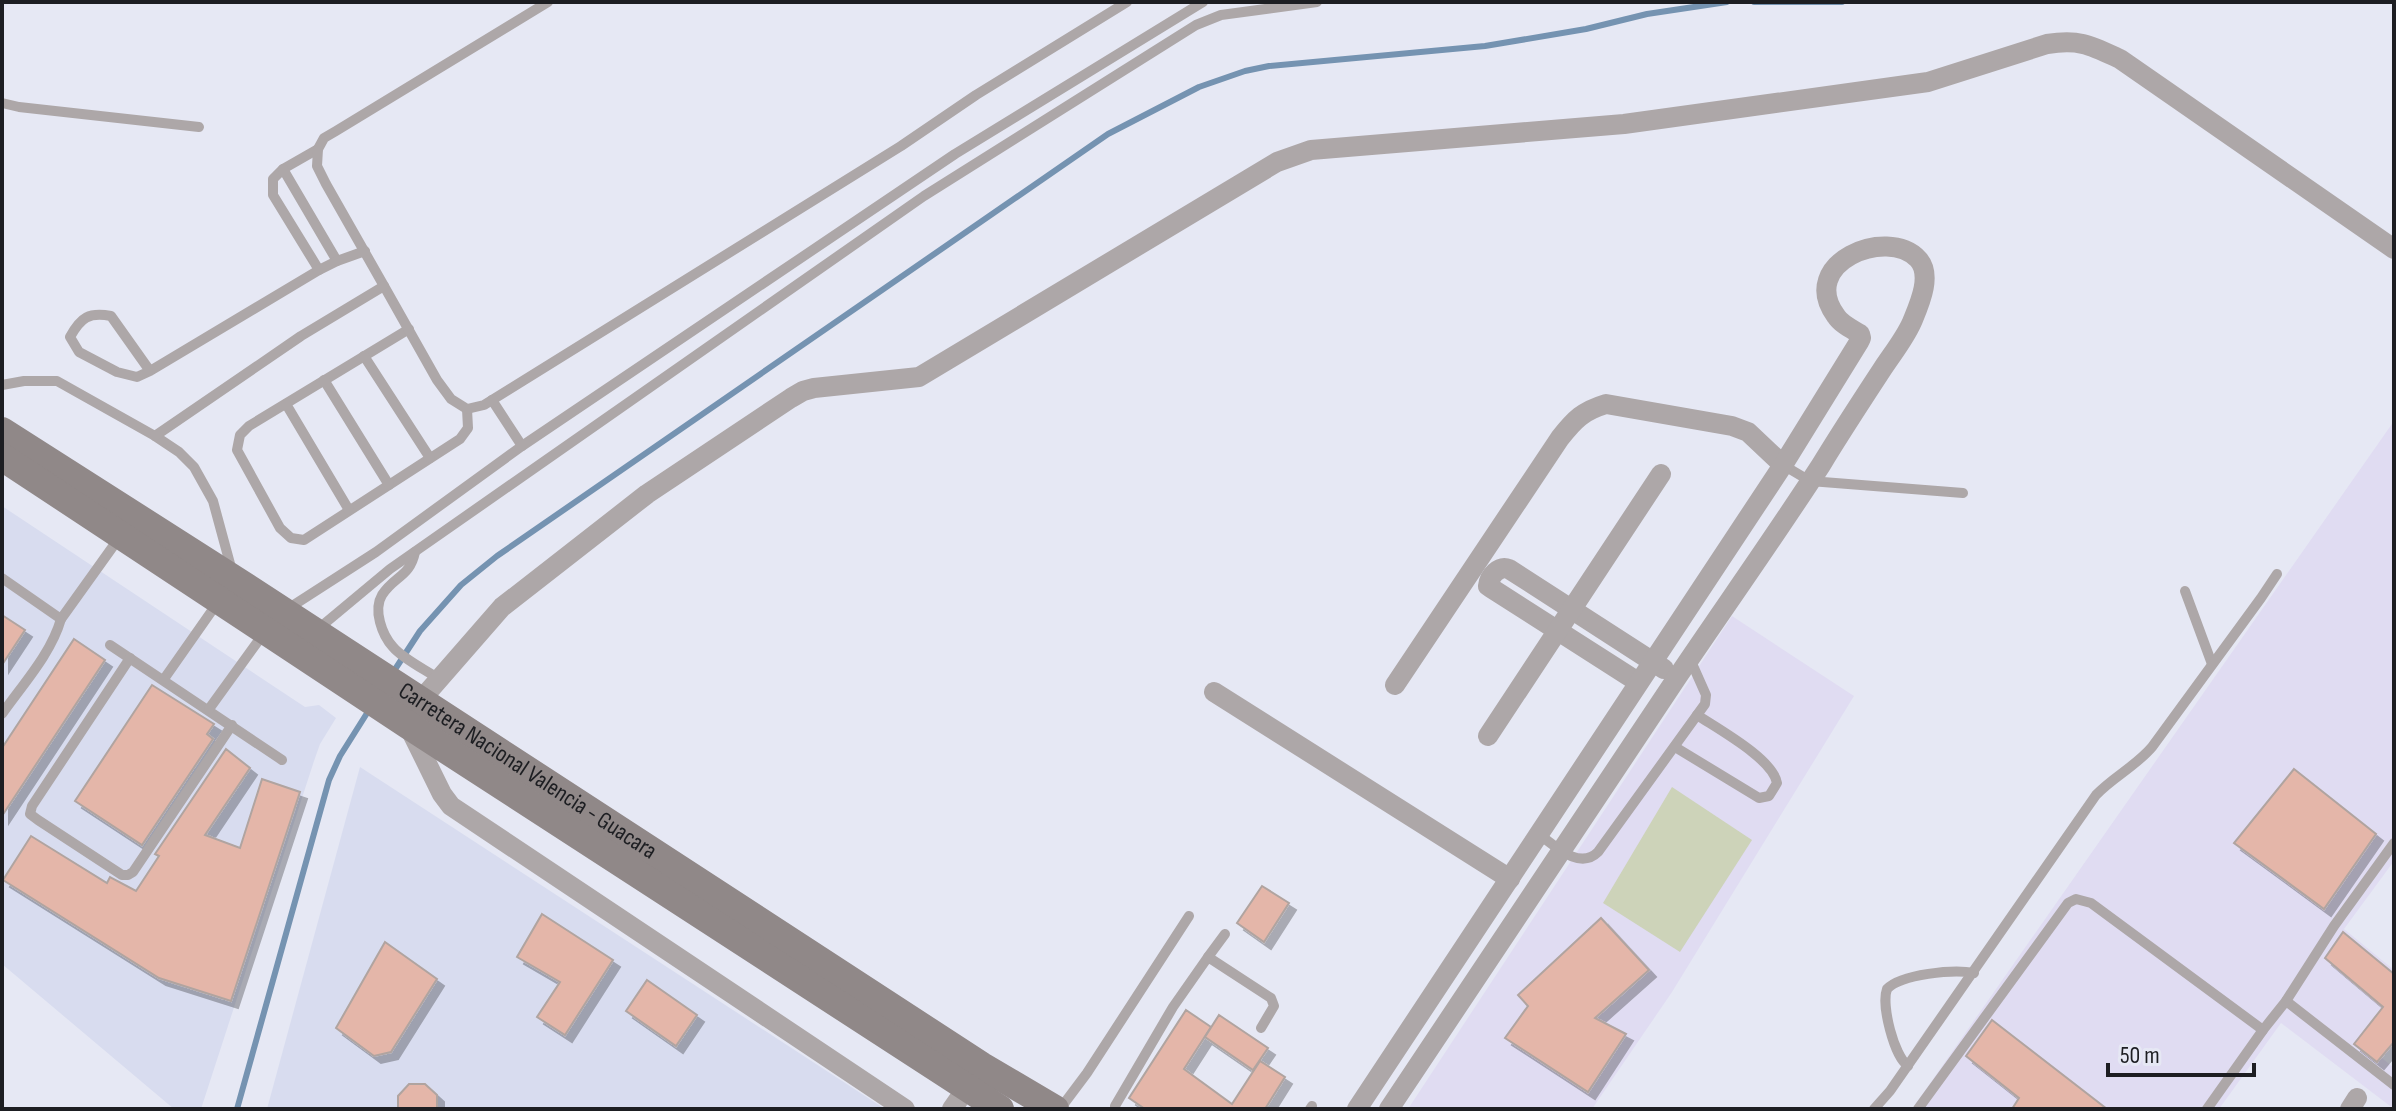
<svg xmlns="http://www.w3.org/2000/svg" width="2396" height="1111" font-family="'Sofia Sans Condensed',sans-serif">
<defs>
<filter id="shadow"><feDropShadow dx="7" dy="7" stdDeviation="0" flood-color="#0004"/></filter>
</defs>
<rect width="100%" height="100%" fill="#e6e8f4"/>
<g fill="#d8dcef">
<path d="M2 506 305 707 319 705 336 718 320 744 314 761 201 1109H174L2 964Z"/>
<path d="M360 767 885 1109H267Z"/>
</g>
<g fill="#e0dcf2">
<path d="M2394 421V861L2344 929 2394 970V1044L2382 1058 2394 1068V1109L2281 1023 2219 1109H1912Z"/>
<path d="M1732 616 1854 696 1672 992 1592 1109H1408Z"/>
</g>
<path fill="#cdd3b9" d="M1672 787 1752 840 1680 952 1603 903Z"/>
<g fill="none" stroke-linecap="round" stroke-linejoin="round">
<g stroke="#7593b1" stroke-width="6">
<path d="M1754 2H1842"/>
<path d="M392 674 420 631 461 585 497 556 1108 134 1199 87 1245 71 1269 66 1485 46 1586 29 1647 14 1727 2"/>
<path d="M237 1109 329 780 340 756 369 710"/>
</g>
</g>
<g fill="#e4b6a9" stroke="#b0a4a0" stroke-width="2" filter="url(#shadow)">
<path d="M2 615 25 630 2 665Z"/>
<path d="M74 639 105 660 2 816V748Z"/>
<path d="M152 685 214 724 207 734 213 739 142 845 75 801Z"/>
<path d="M226 749 250 768 205 835 240 848 262 779 300 792 231 1001 159 978 3 880 31 836 107 883 110 877 136 891 159 856 155 854Z"/>
<path d="M2294 769 2376 834 2324 909 2234 843Z"/>
<path d="M1262 886 1289 903 1264 942 1237 923Z"/>
<path d="M542 914 613 960 565 1035 537 1017 560 982 517 957Z"/>
<path d="M1601 918 1649 970 1595 1018 1626 1034 1588 1092 1505 1038 1528 1006 1518 995Z"/>
<path d="M2343 932 2394 974V1042L2377 1062 2354 1044 2383 1007 2325 958Z"/>
<path d="M385 942 437 979 391 1052 374 1056 336 1028Z"/>
<path d="M647 980 697 1015 676 1046 626 1011Z"/>
<path d="M1186 1010 1211 1027 1184 1069 1232 1104 1260 1061 1285 1077 1265 1109H1145L1129 1098Z"/>
<path d="M1219 1015 1268 1048 1253 1070 1205 1037Z"/>
<path d="M1992 1020 2107 1109H2012L2019 1098 1966 1056Z"/>
<path d="M409 1084H425L437 1095V1109H398V1096Z"/>
</g>
<g fill="none" stroke-linecap="round" stroke-linejoin="round">
<g stroke="#ada7a8" stroke-width="10">
<path d="M2 103 19 107 199 127"/>
<path d="M318 149 283 169 273 179V195L319 270"/>
<path d="M283 169 337 261"/>
<path d="M384 286 326 184 317 166 318 149 324 138 336 131 548 2"/>
<path d="M409 329 249 426 240 435 237 450 280 528 291 538 304 540 460 439 468 428 467 409"/>
<path d="M364 356 430 458"/>
<path d="M150 371 111 316C89 312 81 317 70 337L79 352 117 372 137 377 150 371 319 270 337 261 365 251"/>
<path d="M324 380 389 485"/>
<path d="M2 385 24 381H57L155 436 179 452 194 467 213 501 232 571"/>
<path d="M492 400 522 446"/>
<path d="M286 404 349 510"/>
<path d="M155 436 301 336 384 286 437 380 451 399 467 409 484 405 901 146 976 95 1127 2"/>
<path d="M1783 465 1810 481 1963 493"/>
<path d="M415 552C410 577 394 576 382 595 373 610 382 635 393 647 403 659 426 670 439 679"/>
<path d="M2 578 61 619C51 654 23 684 2 714"/>
<path d="M2185 591 2212 664"/>
<path d="M286 610 376 552 522 446 955 154 1203 2"/>
<path d="M61 619 119 538"/>
<path d="M318 629 390 569 924 196 1196 25 1221 15 1317 2"/>
<path d="M110 645 282 760"/>
<path d="M130 658 32 806 30 814 38 820 122 875H128L133 872 232 725"/>
<path d="M164 679 218 602"/>
<path d="M209 709 264 633"/>
<path d="M1675 747 1759 798 1769 796 1777 783C1773 759 1718 729 1697 715"/>
<path d="M1540 835C1556 847 1580 870 1598 852L1705 704 1706 695 1690 659"/>
<path d="M1208 957 1225 934"/>
<path d="M2286 1001 2394 1085"/>
<path d="M1908 1066C1894 1056 1881 1005 1887 989 1901 974 1954 969 1974 973"/>
<path d="M1115 1106 1173 1007 1208 957 1271 998 1274 1006 1261 1028"/>
<path d="M1060 1109 1087 1073 1189 916"/>
<path d="M1310 1109 1312 1106"/>
<path d="M1874 1109 1890 1091 2096 795C2113 777 2136 766 2152 747L2261 598 2277 574"/>
<path d="M1918 1109 2068 903 2076 899 2091 903 2263 1030"/>
<path d="M2207 1109 2263 1030 2286 1001 2334 926 2394 843"/>
</g>
<g stroke="#ada7a8" stroke-width="20">
<path d="M1638 682 1491 588 1488 586C1489 576 1499 565 1509 569L1664 669"/>
<path d="M1395 685 1560 438C1575 419 1583 411 1606 404L1732 426 1748 432 1783 465"/>
<path d="M1214 692 1510 879"/>
<path d="M1488 736 1661 474"/>
<path d="M905 1109 451 806 442 794 408 725 420 701 502 607 647 494 791 398 803 391 814 388 919 377 1277 162 1311 150 1624 124 1928 82 2047 44C2080 39 2090 45 2120 59L2394 249"/>
<path d="M952 1109 975 1076"/>
<path d="M1357 1109 1783 465 1859 342 1861 338 1860 334C1852 329 1841 324 1836 316 1797 263 1887 226 1918 259 1933 275 1919 305 1912 322 1905 338 1893 353 1883 368 1862 400 1841 432 1821 465 1775 536 1726 605 1678 676 1581 820 1486 965 1389 1109"/>
<path d="M2350 1109 2357 1098"/>
</g>
<g stroke="#908888" stroke-width="28">
<path id="s1" d="M2 431 234 579 982 1066 1055 1109"/>
<path d="M2 457 408 725 1000 1109"/>
</g>
</g>
<g text-anchor="middle" dominant-baseline="central" stroke-width="6" stroke-linejoin="round" paint-order="stroke">
<g font-size="24" fill="#1d1e22" stroke="#e6e8f4">
<text stroke="none"><textPath href="#s1" startOffset="626">Carretera Nacional Valencia - Guacara</textPath></text>
</g>
</g>
<rect width="2396" height="1111" fill="none" stroke="#1d1e22" stroke-width="8"/>
<path d="M2108 1063v12h146v-12" fill="none" stroke="#1d1e22" stroke-width="4"/>
<text x="2120" y="1063" font-size="24" fill="#1d1e22" stroke="#e6e8f4" stroke-width="6" paint-order="stroke">50 m</text>
</svg>
